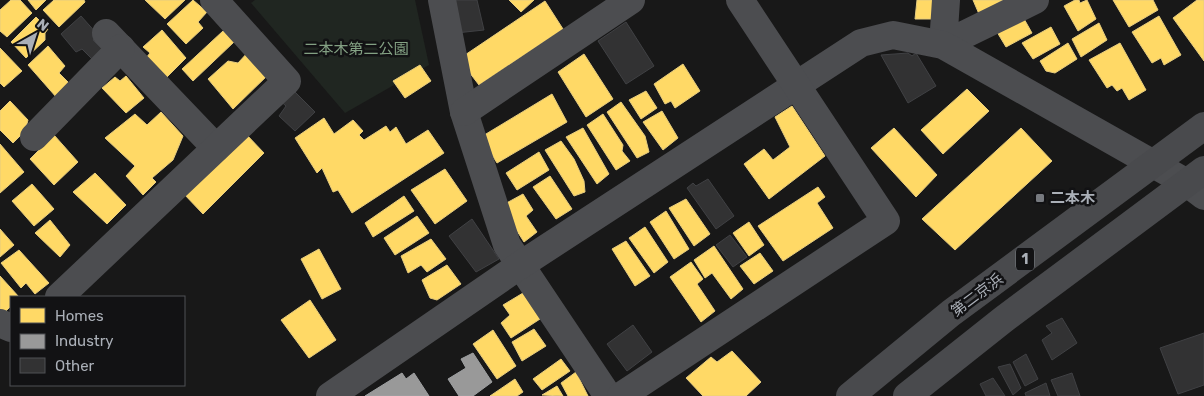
<svg xmlns="http://www.w3.org/2000/svg" width="1204" height="396" font-family="Rubik,'Noto Sans JP',sans-serif">
<rect width="100%" height="100%" fill="#181818"/>
<path fill="#202621" d="M255 0H415L429 65 345 113 251 3Z"/>
<g fill="#ffd966" stroke="#e6cc7e">
<path d="M11 0H20L32 13 7 37 0 31V10Z"/>
<path d="M28 0H46L36 10Z"/>
<path d="M54 0H84L85 2 59 27 43 10Z"/>
<path d="M145 0H185L165 19Z"/>
<path d="M193 0 207 12 198 22 203 28 186 44 167 24Z"/>
<path d="M509 0H534L521 12Z"/>
<path d="M917 0H940V19H915Z"/>
<path d="M973 0H1003L979 14Z"/>
<path d="M1075 0H1079L1080 3 1087 0 1096 19 1078 31 1064 6Z"/>
<path d="M1113 0H1153L1158 10 1129 27Z"/>
<path d="M1197 0H1204V61L1173 18Z"/>
<path d="M545 1 563 29 479 85 459 59Z"/>
<path d="M1159 16 1181 55 1164 65 1161 58 1152 63 1132 32Z"/>
<path d="M36 17 48 29 45 33V40L26 58 11 42Z"/>
<path d="M1023 17 1032 33 1006 47 997 32Z"/>
<path d="M1099 23 1107 40 1081 57 1072 39Z"/>
<path d="M1051 27 1060 44 1033 59 1022 43Z"/>
<path d="M162 30 186 58 166 78 146 58 150 53 143 47Z"/>
<path d="M223 31 234 42 193 81 182 69Z"/>
<path d="M1068 43 1077 59 1055 73 1046 71 1040 61Z"/>
<path d="M1120 43 1146 90 1129 100 1122 88 1117 91 1112 85 1107 88 1089 60Z"/>
<path d="M48 46 65 66 59 73 70 84 57 98 28 65Z"/>
<path d="M0 48 22 71 4 87 0 83Z"/>
<path d="M249 51 270 73 233 109 208 79 228 61 238 63Z"/>
<path d="M584 54 613 99 586 117 558 72Z"/>
<path d="M683 64 700 91 675 108 671 101 665 104 654 84Z"/>
<path d="M420 65 431 81 405 98 393 81Z"/>
<path d="M126 76 144 98 126 113 102 88 115 77 120 81Z"/>
<path d="M967 89 989 111 943 154 921 130Z"/>
<path d="M646 91 657 108 641 119 629 100Z"/>
<path d="M552 94 567 122 497 163 481 137Z"/>
<path d="M10 101 28 120 25 131 13 143 0 130V111Z"/>
<path d="M621 102 645 136 649 152 637 158 607 112Z"/>
<path d="M792 106 825 156 769 199 744 164 764 149 773 160 790 147 775 117Z"/>
<path d="M662 111 678 138 663 150 643 122Z"/>
<path d="M161 112 183 136 173 160 152 178 156 182 143 195 126 176 135 166 105 138 135 114 147 125Z"/>
<path d="M603 114 623 145 622 151 630 161 616 170 587 125Z"/>
<path d="M324 118 334 134 353 120 363 131 359 135 364 140 386 126 390 132 396 127 406 144 428 130 444 153 352 213 338 190 333 192 322 168 317 173 295 138Z"/>
<path d="M583 128 609 174 597 184 566 137Z"/>
<path d="M894 128 937 175 916 197 871 148Z"/>
<path d="M1021 128 1052 161 955 250 922 219Z"/>
<path d="M245 133 264 153 203 214 183 193Z"/>
<path d="M54 135 78 162 54 185 30 159Z"/>
<path d="M561 141 574 159 584 181 585 192 574 196 545 150Z"/>
<path d="M0 144 24 172 0 193Z"/>
<path d="M539 152 549 170 517 190 506 173Z"/>
<path d="M445 169 467 201 435 224 411 190Z"/>
<path d="M95 173 126 205 107 224 73 192Z"/>
<path d="M550 176 572 209 556 219 533 187Z"/>
<path d="M32 184 54 209 34 226 12 201Z"/>
<path d="M818 187 825 197 817 203 833 228 783 261 758 226Z"/>
<path d="M523 194 533 210 526 216 537 232 524 242 501 206Z"/>
<path d="M404 196 414 211 373 237 365 223Z"/>
<path d="M686 199 710 234 694 246 669 208Z"/>
<path d="M666 211 689 249 674 259 650 222Z"/>
<path d="M417 216 429 233 395 255 384 238Z"/>
<path d="M50 220 70 245 60 257 35 233Z"/>
<path d="M749 222 764 245 749 256 733 233Z"/>
<path d="M645 227 668 262 654 273 629 238Z"/>
<path d="M0 229 14 245 0 257Z"/>
<path d="M431 239 446 259 427 272 421 265 408 273 401 256Z"/>
<path d="M626 241 650 276 635 286 612 249Z"/>
<path d="M714 246 743 289 731 299 712 273 705 278 694 260Z"/>
<path d="M319 249 341 289 322 299 301 259Z"/>
<path d="M19 250 49 283 35 294 26 283 21 288 1 263Z"/>
<path d="M760 253 773 271 754 284 740 266Z"/>
<path d="M691 262 703 279 697 284 715 311 701 322 670 277Z"/>
<path d="M447 265 461 284 437 300 430 298 422 280Z"/>
<path d="M0 276 19 297H11V306L3 314 0 311Z"/>
<path d="M523 293 540 319 511 338 501 323 510 315 503 305Z"/>
<path d="M310 300 336 340 309 358 281 320Z"/>
<path d="M534 329 546 346 522 361 512 342Z"/>
<path d="M493 330 516 366 497 379 473 344Z"/>
<path d="M732 351 761 382 746 396H703L686 378 711 357 717 362Z"/>
<path d="M561 359 570 371 542 390 533 379Z"/>
<path d="M576 372 588 396H568L561 383Z"/>
<path d="M515 379 523 392 517 396H490Z"/>
<path d="M557 386 563 396 542 395Z"/>
</g>
<g fill="#999" stroke="#9ea0a2">
<path d="M473 353 492 382 473 396H459L448 379 466 368 461 359Z"/>
<path d="M402 373 406 379 414 373 429 396H365Z"/>
</g>
<g fill="#323233" stroke="#404144">
<path d="M452 0H477L484 30 456 33Z"/>
<path d="M81 16 98 35 93 40 103 50 93 60 82 49 76 52 61 34Z"/>
<path d="M626 22 654 66 626 84 598 41Z"/>
<path d="M908 53 912 56 916 53 936 86 908 103 881 55Z"/>
<path d="M291 88 315 112 295 131 279 116 286 106 278 99Z"/>
<path d="M708 179 734 216 716 229 687 188 693 183 696 186Z"/>
<path d="M472 219 499 259 476 272 449 236Z"/>
<path d="M730 235 747 257 733 267 716 245Z"/>
<path d="M1062 318 1077 343 1052 360 1042 340 1052 333 1046 326Z"/>
<path d="M633 325 652 352 627 371 607 344Z"/>
<path d="M1204 333V385L1178 394 1160 348Z"/>
<path d="M1026 354 1038 379 1025 386 1013 362Z"/>
<path d="M1010 364 1021 388 1013 395 998 367Z"/>
<path d="M1072 373 1080 396H1058L1051 380Z"/>
<path d="M993 378 1005 396H986L980 384Z"/>
<path d="M1046 383 1050 396H1026L1025 393Z"/>
</g>
<g fill="none" stroke-linecap="round" stroke-linejoin="round">
<g stroke="#4c4d50" stroke-width="28">
<path d="M442 0 464 112 507 245 608 396"/>
<path d="M946 0 943 45 1035 0"/>
<path d="M106 33 216 148"/>
<path d="M464 112 631 0"/>
<path d="M34 137 121 48"/>
<path d="M59 297 287 81 214 0"/>
<path d="M0 323 11 328"/>
<path d="M330 396 519 266 861 43 893 35 943 45 1187 183 1204 196"/>
<path d="M621 396 886 221 740 0"/>
</g>
<g stroke="#494a4d" stroke-width="28">
<path d="M850 396 951 313 1204 126"/>
<path d="M907 396 1004 319 1204 170"/>
</g>
</g>
<rect fill="#777a7f" stroke="#121214" stroke-width="2" x="1035" y="193" width="10" height="10" rx="2.5"/>
<g text-anchor="middle" dominant-baseline="central" stroke-width="5" stroke-linejoin="round" paint-order="stroke">
<rect fill="#121214" stroke="#7c8086" stroke-width="1" x="1016" y="247.5" width="18" height="23" rx="4"/>
<g font-size="14" font-weight="bold" fill="#aaafb7">
<text x="1025" y="259">1</text>
</g>
<g font-size="15" fill="#83a083" stroke="#121214">
<text x="356" y="49">二本木第二公園</text>
</g>
<g font-size="15" font-weight="bold" fill="#aaafb7" stroke="#121214" text-anchor="start">
<text x="1050" y="198">二本木</text>
</g>
<g font-size="15" fill="#aaafb7" stroke="#121214">
<text transform="translate(977 295) rotate(-37)">第二京浜</text>
</g>
</g>
<rect x="10" y="296" width="175" height="90" fill="#121214" stroke="#4f5155"/>
<rect x="20" y="308" width="25" height="15" fill="#ffd966" stroke="#4f5155"/>
<text x="55" y="321" font-size="15" fill="#aaafb7">Homes</text>
<rect x="20" y="334" width="25" height="15" fill="#999999" stroke="#4f5155"/>
<text x="55" y="346" font-size="15" fill="#aaafb7">Industry</text>
<rect x="20" y="358" width="25" height="15" fill="#323233" stroke="#4f5155"/>
<text x="55" y="371" font-size="15" fill="#aaafb7">Other</text>
<g transform="translate(35 35) rotate(39)" stroke="#121214" stroke-width="4" paint-order="stroke">
<path d="M0-4L9 19L0 12L-9 19Z" fill="#aaafb7"/>
<text y="-8" font-size="14" font-weight="bold" text-anchor="middle" fill="#aaafb7">N</text>
</g>
</svg>
